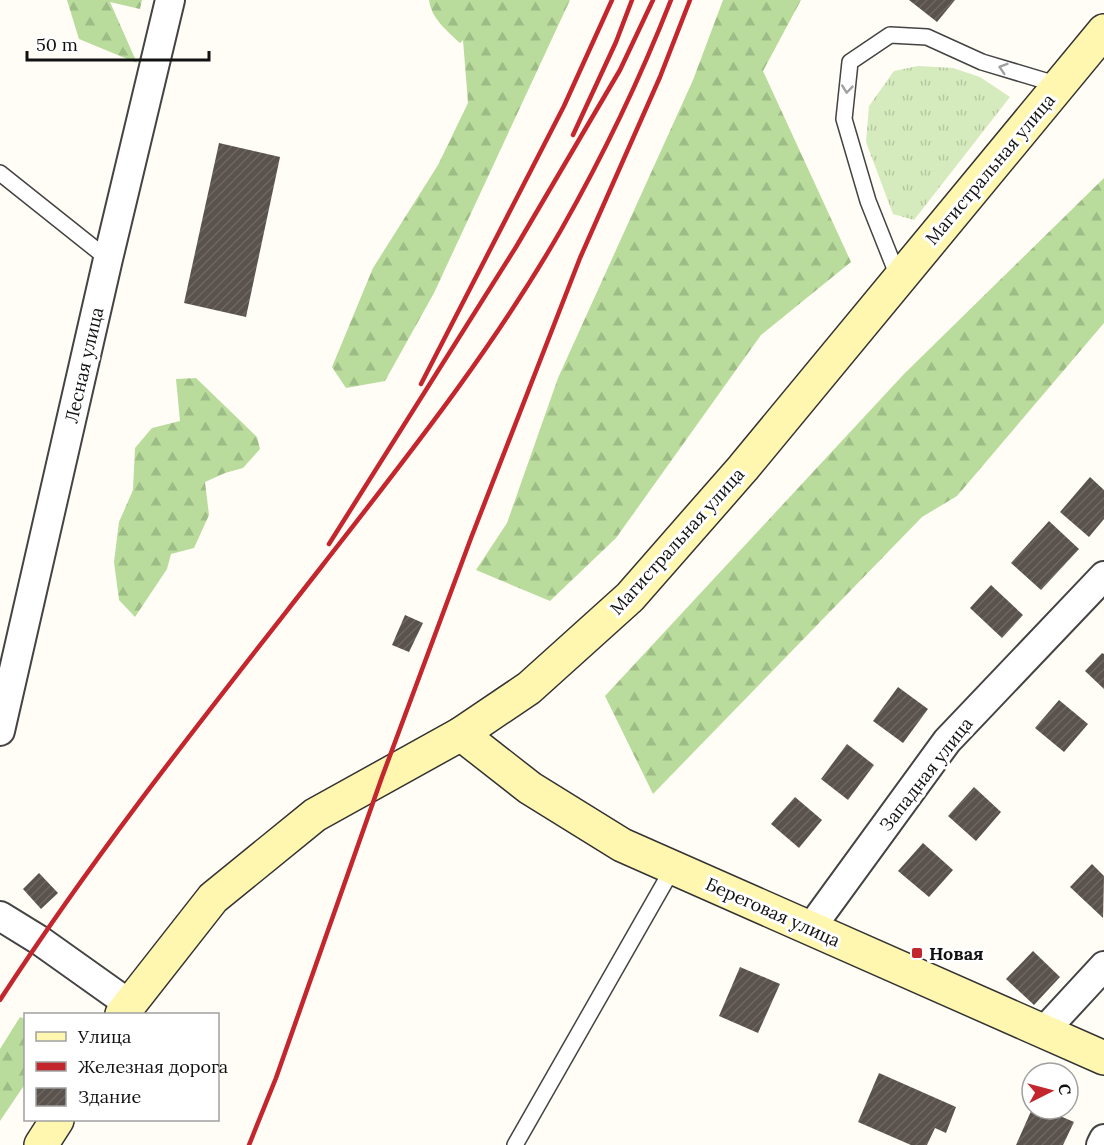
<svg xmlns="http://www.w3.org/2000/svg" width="1104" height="1145" font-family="Lora,serif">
<defs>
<pattern id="grass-tufts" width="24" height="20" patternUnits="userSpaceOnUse" patternTransform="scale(1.5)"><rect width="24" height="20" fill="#d5ebbd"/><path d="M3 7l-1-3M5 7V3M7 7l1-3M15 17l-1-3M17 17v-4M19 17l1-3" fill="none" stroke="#b6c8a1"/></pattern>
<pattern id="forest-firs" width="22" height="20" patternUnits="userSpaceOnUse" patternTransform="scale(1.5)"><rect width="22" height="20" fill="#b9dc9c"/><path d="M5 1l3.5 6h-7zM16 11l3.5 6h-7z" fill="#9ebc85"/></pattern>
<pattern id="building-hatch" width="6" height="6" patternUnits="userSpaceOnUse" patternTransform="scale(1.5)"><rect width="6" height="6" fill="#5a524d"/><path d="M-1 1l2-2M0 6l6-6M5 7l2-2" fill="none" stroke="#6d6662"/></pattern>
</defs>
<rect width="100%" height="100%" fill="#fffdf5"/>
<path fill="url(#grass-tufts)" d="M918 66 953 68 980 77 1010 97 914 220 893 214 866 142 869 106 894 71Z"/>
<g fill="url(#forest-firs)">
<path d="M67 0H142L140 9 110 2 137 63 79 39Z"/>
<path d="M429 0H570L434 293 385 381 346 388 332 367 373 268 438 165 468 103 463 40 460 43C447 31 431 18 429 0Z"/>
<path d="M723 0H801L763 71 851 262 761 335 616 538 550 601 476 570 507 523 558 378 693 80Z"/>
<path d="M1104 178V323L957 496 922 517 653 794 605 696 904 374Z"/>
<path d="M196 378 257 437 260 449 243 468 225 473 205 482 209 515 194 548 171 554 167 569 135 617 119 600 114 562 119 522 133 490 135 448 152 428 180 421 176 379Z"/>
<path d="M20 1017 25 1019V1084L0 1121V1049Z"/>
</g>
<g fill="url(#building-hatch)">
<path d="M909 0H955L937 22Z"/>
<path d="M219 143 280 157 246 317 184 303Z"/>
<path d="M1090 477 1104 490V519L1089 537 1060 512Z"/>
<path d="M1049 521 1079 549 1041 590 1011 563Z"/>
<path d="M991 585 1023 615 1002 638 970 608Z"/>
<path d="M405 615 423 623 409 652 392 645Z"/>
<path d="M1102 653 1104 654V689L1085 671Z"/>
<path d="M898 687 928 709 903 743 873 721Z"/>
<path d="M1059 700 1088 724 1064 752 1035 728Z"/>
<path d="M847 744 874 765 848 800 821 779Z"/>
<path d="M974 787 1001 812 976 841 948 816Z"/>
<path d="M795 797 822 820 799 848 771 824Z"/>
<path d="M923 843 953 870 929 897 898 871Z"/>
<path d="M1092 864 1104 876 1103 918 1070 887Z"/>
<path d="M39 873 58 893 41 909 23 889Z"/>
<path d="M1033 951 1060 977 1034 1005 1006 979Z"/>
<path d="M740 967 780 984 758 1033 719 1016Z"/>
<path d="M879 1073 956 1107 946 1133 935 1128 927 1145H911L858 1122Z"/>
<path d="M1032 1109H1044L1074 1122 1063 1145H1016Z"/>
</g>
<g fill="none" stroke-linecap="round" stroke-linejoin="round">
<g stroke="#444" stroke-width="18">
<g id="lane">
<path d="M0 173 108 259"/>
<path d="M899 279 868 201 844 119 850 62 890 35 927 37 982 62 1059 85"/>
<path d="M515 1145 673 868"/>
</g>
</g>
<g stroke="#444" stroke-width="32">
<g id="street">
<path d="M0 731 108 259 170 0"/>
<path d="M0 916 39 940 129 1004"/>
<path d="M810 929 947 741 1104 576"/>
<path d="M1044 1031 1104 966"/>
<path d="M1101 1145 1104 1139"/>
</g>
</g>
<g stroke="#333" stroke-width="36">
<g id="secondary">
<path d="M461 734 530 788 622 845 1104 1058"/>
<path d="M122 1014 213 898 315 815 461 734 529 688 630 597 743 468 1104 31"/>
<path d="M41 1145 57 1120"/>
</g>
</g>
<use href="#lane" stroke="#fff" stroke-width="15"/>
<use href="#street" stroke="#fff" stroke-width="28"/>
<use href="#secondary" stroke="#fff6b0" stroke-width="33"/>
<g stroke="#c4262e" stroke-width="4.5">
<path d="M573 135 616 42 632 0"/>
<path d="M421 384 564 106 612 0"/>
<path d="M329 544 516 247 620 70 653 0"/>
<path d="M0 1000C98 849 211 708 322 566 406 458 493 349 561 230 603 156 640 79 671 0"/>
<path d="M249 1145 276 1078 382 777 471 538 580 258 660 77 690 0"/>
</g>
</g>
<defs><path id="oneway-chevron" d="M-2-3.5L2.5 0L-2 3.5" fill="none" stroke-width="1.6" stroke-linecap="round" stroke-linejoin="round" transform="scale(1.5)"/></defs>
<g stroke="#a0a0a0">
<use href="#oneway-chevron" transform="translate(1003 68) rotate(-163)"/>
<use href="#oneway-chevron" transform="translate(847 89) rotate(96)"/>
</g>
<rect fill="#c4262e" stroke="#fff" stroke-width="2" x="911" y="947" width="12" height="12" rx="3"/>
<g text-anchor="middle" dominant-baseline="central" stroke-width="6" stroke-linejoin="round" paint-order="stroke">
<g font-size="18" fill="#111" stroke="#fff">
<text transform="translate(990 169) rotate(-50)">Магистральная улица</text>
<text transform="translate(84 365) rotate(-77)">Лесная улица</text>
<text transform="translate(677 541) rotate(-48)">Магистральная улица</text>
<text transform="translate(926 774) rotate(-52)">Западная улица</text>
<text transform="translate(773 912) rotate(24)">Береговая улица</text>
</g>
<g font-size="18" font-weight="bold" fill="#111" stroke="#fff" text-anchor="start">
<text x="929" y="953">Новая</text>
</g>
</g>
<rect x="24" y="1013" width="195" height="108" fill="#ffffff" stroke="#a0a0a0" stroke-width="1.5"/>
<rect x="36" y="1032" width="30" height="9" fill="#fff6b0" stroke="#a0a0a0" stroke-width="1.5"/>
<text x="78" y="1043" font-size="18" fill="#111111">Улица</text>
<rect x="36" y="1062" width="30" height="9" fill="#c4262e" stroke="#a0a0a0" stroke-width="1.5"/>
<text x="78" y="1073" font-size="18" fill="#111111">Железная дорога</text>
<rect x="36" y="1088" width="30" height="18" fill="url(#building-hatch)" stroke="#a0a0a0" stroke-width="1.5"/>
<text x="78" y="1103" font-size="18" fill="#111111">Здание</text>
<g transform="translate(1050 1091) rotate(84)"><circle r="28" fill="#ffffff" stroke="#a0a0a0" stroke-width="1.5"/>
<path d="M0-4.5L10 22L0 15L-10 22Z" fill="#c4262e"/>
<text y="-9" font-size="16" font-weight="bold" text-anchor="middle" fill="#111111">С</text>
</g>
<path d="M27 51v9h182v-9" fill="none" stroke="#111111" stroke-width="3"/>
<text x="36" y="51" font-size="18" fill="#111111" stroke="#ffffff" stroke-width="4.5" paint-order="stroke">50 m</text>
</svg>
